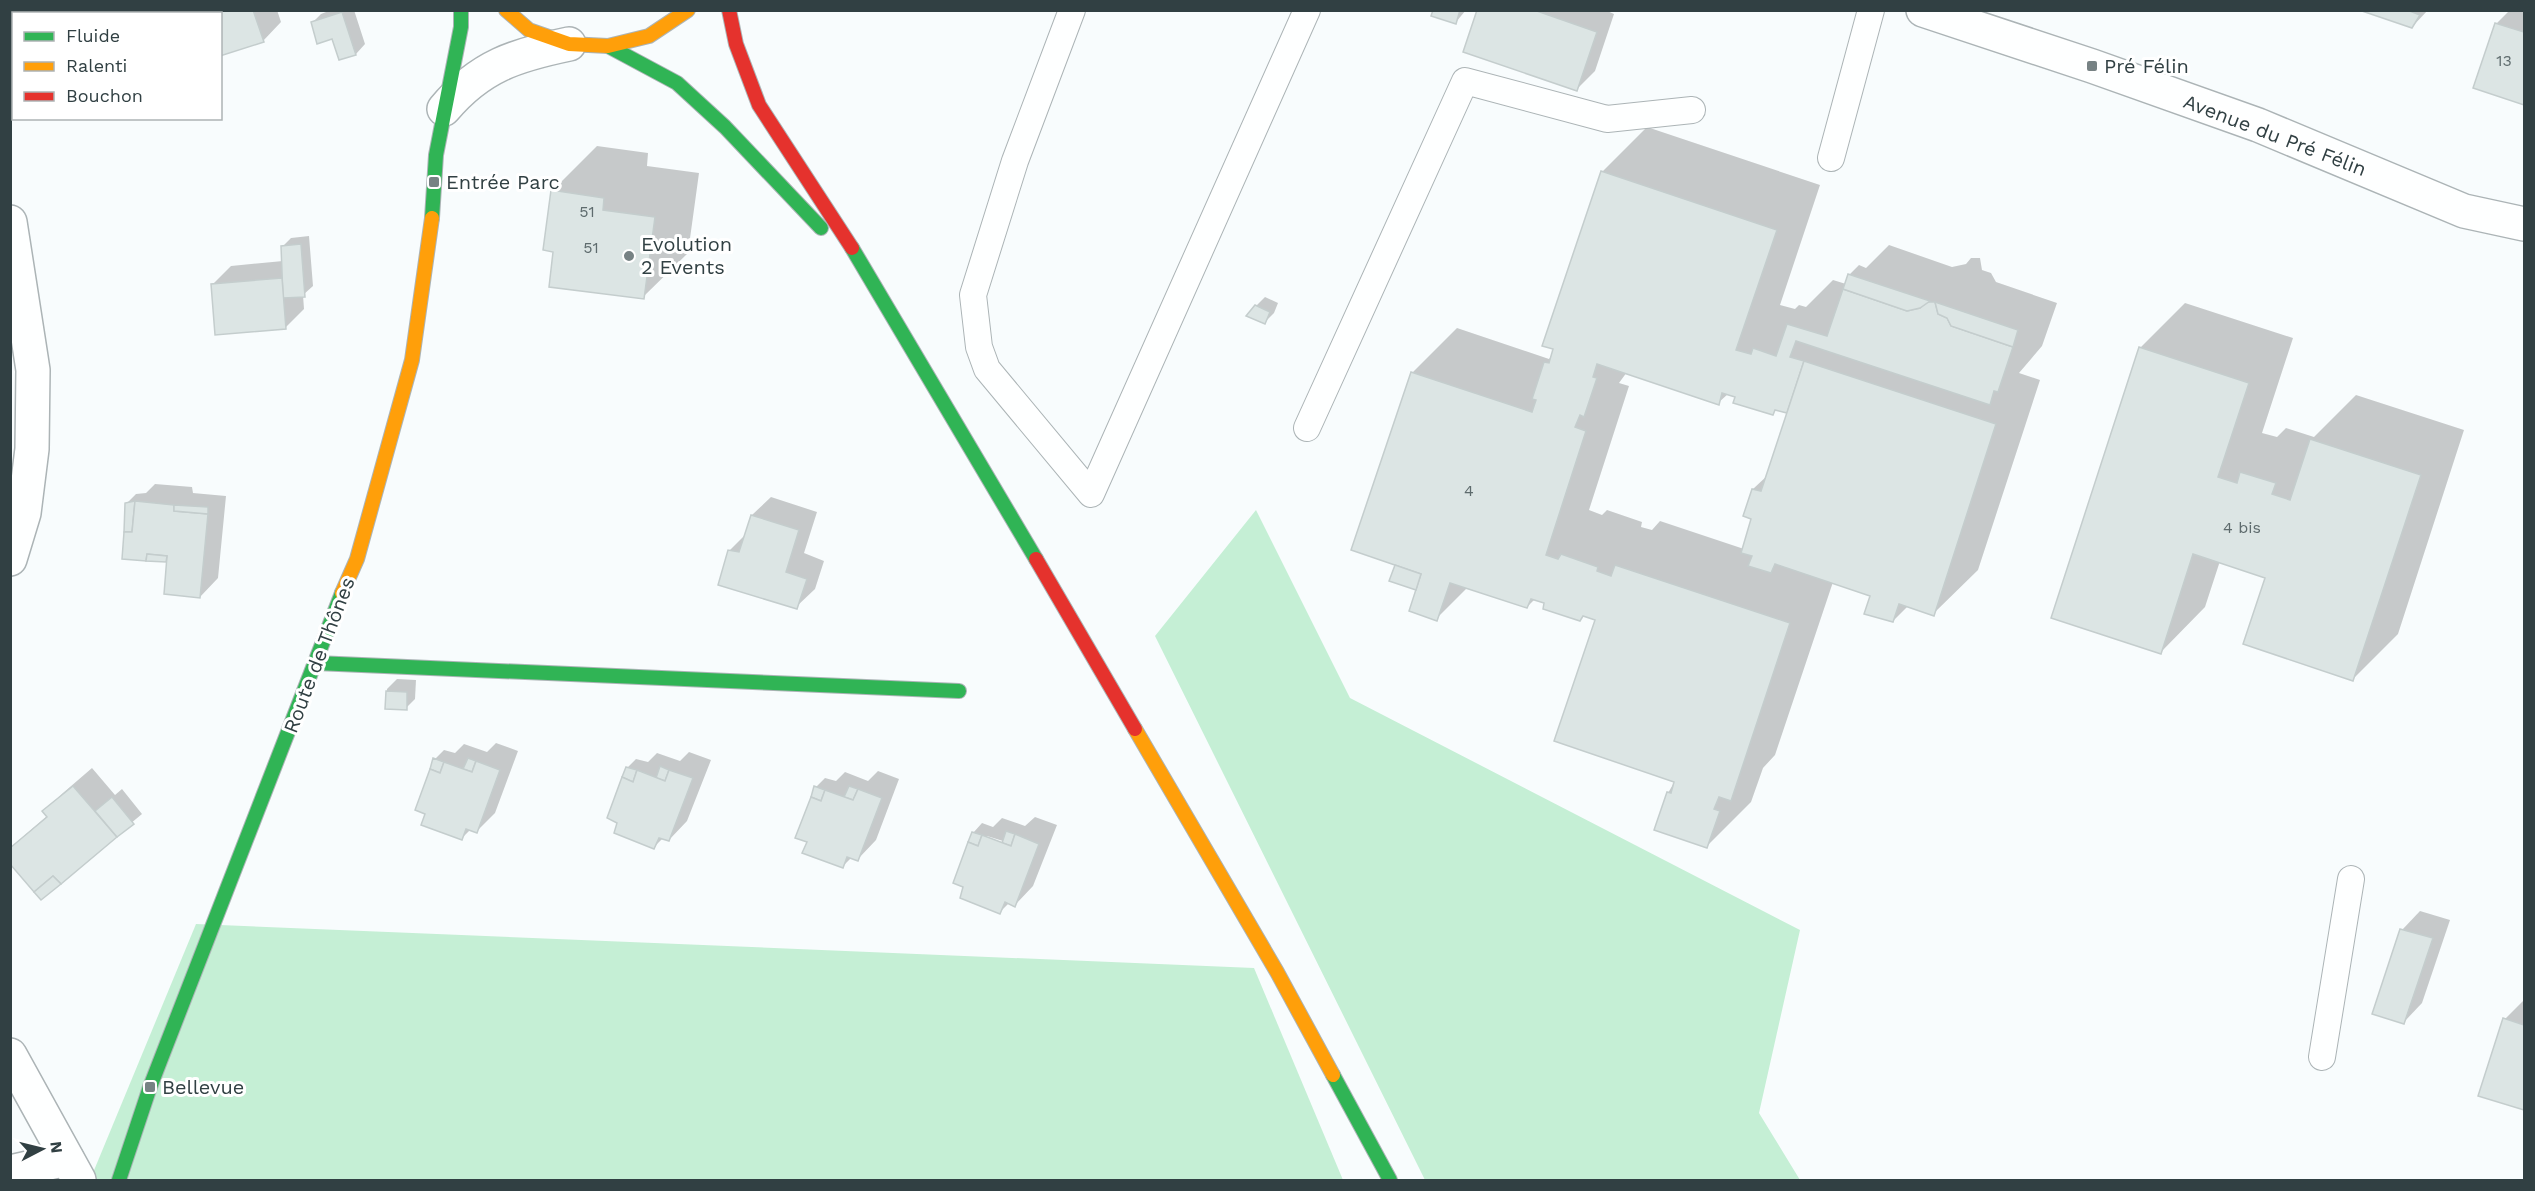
<svg xmlns="http://www.w3.org/2000/svg" width="2535" height="1191" font-family="'Work Sans',sans-serif">
<rect width="100%" height="100%" fill="#f8fcfd"/>
<g fill="#c5efd5">
<path d="M1256 510 1350 698 1800 930 1759 1113 1800 1180H1425L1155 636Z"/>
<path d="M196 924 1254 968 1343 1180H90Z"/>
</g>
<g fill="#0003" fill-rule="evenodd">
<path d="M10 10H51L49 14H14Z"/>
<path d="M176 10H277L281 22 263 41 220 14H173Z"/>
<path d="M331 10H354L365 44 356 54 340 59 333 37 312 23 321 14Z"/>
<path d="M1435 10H1466L1456 22Z"/>
<path d="M1479 10H1605L1614 14 1595 71 1577 89Z"/>
<path d="M2364 10H2428L2412 27Z"/>
<path d="M2510 10H2524V103L2475 87 2496 24Z"/>
<path d="M1647 127 1820 185 1780 305 1795 309 1799 305 1806 307 1833 280 1846 284 1850 274 1859 265 1866 268 1889 245 1952 267 1966 264 1971 258H1980L1982 270 1991 273 1996 282 2057 303 2042 346 2019 373 2040 380 1978 570 1933 614 1908 606 1893 621 1872 595 1833 582 1775 755 1763 768 1751 802 1706 847 1668 793 1675 781 1597 619 1584 615 1580 619 1535 599 1527 607 1468 587 1436 619 1419 585 1396 566 1412 373 1457 328 1549 359 1553 355 1602 172ZM1627 372 1718 403 1728 394 1773 413 1777 409 1789 412 1769 474 1753 489V518L1744 549 1660 521 1652 530 1641 527 1642 522 1607 510 1602 515 1589 510 1629 386 1619 383Z"/>
<path d="M597 146 648 153 647 166 699 173 688 253 643 297 552 191Z"/>
<path d="M309 236 313 286 303 295 304 309 285 328 212 285 231 266 283 261 282 247 291 238Z"/>
<path d="M1265 297 1278 303 1274 313 1265 322 1256 306Z"/>
<path d="M2185 303 2293 338 2262 433 2277 437 2286 428 2314 437 2356 395 2464 430 2398 634 2353 679 2267 577 2220 561 2205 607 2161 652 2140 348Z"/>
<path d="M155 484 192 487 193 493 226 496 218 578 200 597 168 558 166 561 127 503 136 494 146 493Z"/>
<path d="M771 497 817 512 804 553 824 561 815 589 796 607 730 550 746 534 752 515Z"/>
<path d="M397 679 416 680 415 699 406 708 386 707 387 689Z"/>
<path d="M496 743 518 751 495 813 477 831 471 829 462 838 427 813 435 759 444 750 455 753 464 744 487 752Z"/>
<path d="M689 752 711 760 687 821 669 840 663 838 654 847 627 768 636 759 648 762 657 753 680 761Z"/>
<path d="M92 768 115 795 122 789 142 814 41 898 10 848 47 816 44 812 63 793Z"/>
<path d="M878 771 899 779 876 840 858 859 852 857 843 866 809 841 816 787 825 778 836 781 845 772 868 781Z"/>
<path d="M1035 817 1057 825 1033 886 1015 905 1009 903 1000 912 973 833 982 823 993 827 1002 818 1025 826ZM987 836 1003 841V845L985 838Z"/>
<path d="M2420 911 2450 920 2422 1003 2404 1022 2402 930Z"/>
<path d="M2524 1000V1109L2480 1095 2505 1019Z"/>
</g>
<g fill="#dce5e4" stroke="#c4cdcd" stroke-width="1.5">
<path d="M10 10H25L26 14H14V38L10 39Z"/>
<path d="M194 10H253L264 42 220 56V14H185Z"/>
<path d="M1433 10H1460L1456 24 1431 16Z"/>
<path d="M1477 10H1534L1597 32 1577 91 1463 52Z"/>
<path d="M2359 10H2407L2420 15 2412 28Z"/>
<path d="M342 12 356 55 339 60 332 39 317 44 311 22Z"/>
<path d="M2495 23 2524 32V105L2473 88Z"/>
<path d="M1601 171 1777 230 1736 350 1751 354 1753 348 1776 356 1787 324 1827 336 1843 289 1907 311 1920 308 1925 302H1935L1938 314 1947 318 1951 326 2013 347 1998 392 1994 391 1990 405 1796 341 1790 357 1804 361 1787 413 1775 410 1773 415 1733 403 1735 397 1722 393 1719 405 1597 364 1593 377 1597 378 1584 417 1580 415 1575 427 1586 431 1546 555 1558 559 1561 554 1598 567 1597 571 1611 576 1615 565 1790 623 1731 801 1719 797 1714 809 1720 811 1707 848 1654 830 1667 792 1671 793 1674 782 1554 741 1595 620 1583 616 1580 621 1543 609 1544 603 1531 599 1527 608 1450 583 1437 621 1409 611 1421 574 1351 550 1411 372 1532 412 1536 400 1532 399 1544 362 1549 363 1553 349 1542 346Z"/>
<path d="M551 190 604 198 603 210 655 217 644 299 549 287 553 252 543 250Z"/>
<path d="M301 244 305 297 283 298 281 246Z"/>
<path d="M1848 274 1930 301 1920 308 1907 311 1843 289Z"/>
<path d="M282 278 286 329 215 335 211 284Z"/>
<path d="M1935 302 2018 330 2013 347 1951 326 1947 318 1938 314Z"/>
<path d="M1255 305 1270 312 1265 324 1246 316Z"/>
<path d="M2139 347 2249 383 2218 477 2237 483 2240 472 2276 483 2272 494 2290 500 2310 439 2421 475 2353 681 2243 644 2265 578 2193 554 2161 654 2051 618Z"/>
<path d="M1804 361 1996 424 1934 616 1899 604 1893 622 1864 614 1870 596 1775 564 1771 573 1748 566 1752 556 1741 553 1751 519 1743 516 1752 489 1761 491Z"/>
<path d="M135 501 132 532H124L125 503Z"/>
<path d="M135 501 174 505V511L208 514 200 598 164 594 167 556 147 554 146 561 122 559 124 532H132Z"/>
<path d="M174 505 208 507V514L174 511Z"/>
<path d="M751 515 799 530 786 572 807 579 797 609 718 585 728 550 739 552Z"/>
<path d="M147 554 167 556 166 562 146 561Z"/>
<path d="M1395 565 1421 574 1416 590 1389 581Z"/>
<path d="M386 691 407 692V710L385 709Z"/>
<path d="M433 758 444 762 440 773 430 769Z"/>
<path d="M468 758 476 761 472 772 463 769Z"/>
<path d="M476 761 500 770 477 833 466 829 462 840 421 825 425 814 415 810 430 769 440 773 444 762 472 772Z"/>
<path d="M660 766 669 770 665 781 656 778Z"/>
<path d="M626 767 637 770 633 782 622 777Z"/>
<path d="M637 770 665 781 669 770 693 778 669 841 659 838 654 849 614 833 617 823 607 818 622 777 633 782Z"/>
<path d="M73 786 117 837 61 884 53 876 34 892 10 864V848L47 817 42 811Z"/>
<path d="M814 786 825 790 821 801 811 797Z"/>
<path d="M849 786 858 789 853 800 844 797Z"/>
<path d="M858 789 882 798 858 861 847 857 843 868 802 853 807 842 795 838 811 797 821 801 825 790 853 800Z"/>
<path d="M112 797 134 824 117 837 95 811Z"/>
<path d="M1006 831 1015 834 1011 846 1002 843Z"/>
<path d="M972 832 982 835 978 846 968 842Z"/>
<path d="M1015 834 1039 844 1015 907 1005 902 1000 914 960 898 963 887 953 883 968 842 978 846 982 835 1011 846Z"/>
<path d="M53 876 61 884 41 900 34 892Z"/>
<path d="M2400 929 2433 938 2404 1024 2372 1014Z"/>
<path d="M2503 1018 2524 1025V1110L2478 1096Z"/>
</g>
<g fill="none" stroke-linecap="round" stroke-linejoin="round">
<g stroke="#acb4b6" stroke-width="28">
<g id="lane">
<path d="M1072 10 1015 161 973 295 979 347 987 369 1091 494 1307 10"/>
<path d="M1831 158 1871 10"/>
<path d="M1307 428 1465 81 1607 119 1692 110"/>
<path d="M2322 1057 2351 879"/>
</g>
</g>
<g stroke="#acb4b6" stroke-width="36">
<g id="street">
<path d="M1923 10 2092 66 2258 125 2464 211 2524 224"/>
<path d="M444 109C480 66 516 55 569 44"/>
<path d="M10 222 33 370 32 449 24 513 10 559"/>
<path d="M10 1055 79 1180"/>
<path d="M10 1172 67 1159"/>
</g>
</g>
<g stroke="#acb4b6" stroke-width="16">
<g id="fast">
<path d="M608 46 677 83 725 127 821 228"/>
<path d="M432 218 436 155 461 27V10"/>
<path d="M852 248 1036 559"/>
<path d="M316 663 959 691"/>
<path d="M1333 1075 1390 1180"/>
<path d="M119 1180 150 1087 342 593"/>
</g>
</g>
<g stroke="#acb4b6" stroke-width="16">
<g id="slow">
<path d="M506 10 529 30 569 44 608 46 649 36 688 10"/>
<path d="M342 593 357 559 412 360 432 218"/>
<path d="M1135 729 1277 972 1333 1075"/>
</g>
</g>
<g stroke="#acb4b6" stroke-width="16">
<g id="jam">
<path d="M729 10 736 44 759 105 852 248"/>
<path d="M1036 559 1135 729"/>
</g>
</g>
<use href="#lane" stroke="#feffff" stroke-width="26"/>
<use href="#street" stroke="#feffff" stroke-width="33"/>
<use href="#fast" stroke="#30b455" stroke-width="14"/>
<use href="#slow" stroke="#ff9f0a" stroke-width="14"/>
<use href="#jam" stroke="#e5322d" stroke-width="14"/>
</g>
<g fill="#778284" stroke="#fff" stroke-width="2">
<rect x="2086" y="60" width="12" height="12" rx="3"/>
<rect x="428" y="176" width="12" height="12" rx="3"/>
<circle cx="629" cy="256" r="6"/>
<rect x="144" y="1081" width="12" height="12" rx="3"/>
</g>
<g text-anchor="middle" dominant-baseline="central" stroke-width="6" stroke-linejoin="round" paint-order="stroke">
<g font-size="16" fill="#5e6b6d">
<text x="2504" y="60">13</text>
<text x="587" y="211">51</text>
<text x="591" y="247">51</text>
<text x="1469" y="490">4</text>
<text x="2242" y="527">4 bis</text>
</g>
<g font-size="20" fill="#314043" stroke="#fff" text-anchor="start">
<text x="2104" y="66">Pré Félin</text>
<text x="446" y="182">Entrée Parc</text>
<text x="641" y="244">Evolution<tspan x="641" dy="23">2 Events</tspan></text>
<text x="162" y="1087">Bellevue</text>
</g>
<g font-size="20" fill="#314043" stroke="#fff">
<text transform="translate(2275 135) rotate(21)">Avenue du Pré Félin</text>
<text transform="translate(319 655) rotate(-69)">Route de Thônes</text>
</g>
</g>
<rect width="2535" height="1191" fill="none" stroke="#314043" stroke-width="24"/>
<rect x="12" y="12" width="210" height="108" fill="#ffffff" stroke="#adb3b4" stroke-width="1.5"/>
<rect x="24" y="32" width="30" height="9" fill="#30b455" stroke="#adb3b4" stroke-width="1.5"/>
<text x="66" y="42" font-size="18" fill="#314043">Fluide</text>
<rect x="24" y="62" width="30" height="9" fill="#ff9f0a" stroke="#adb3b4" stroke-width="1.5"/>
<text x="66" y="72" font-size="18" fill="#314043">Ralenti</text>
<rect x="24" y="92" width="30" height="9" fill="#e5322d" stroke="#adb3b4" stroke-width="1.5"/>
<text x="66" y="102" font-size="18" fill="#314043">Bouchon</text>
<g transform="translate(42 1149) rotate(83)" stroke="#ffffff" stroke-width="4.5" paint-order="stroke">
<path d="M0-4.5L10 22L0 15L-10 22Z" fill="#314043"/>
<text y="-9" font-size="16" font-weight="bold" text-anchor="middle" fill="#314043">N</text>
</g>
</svg>
